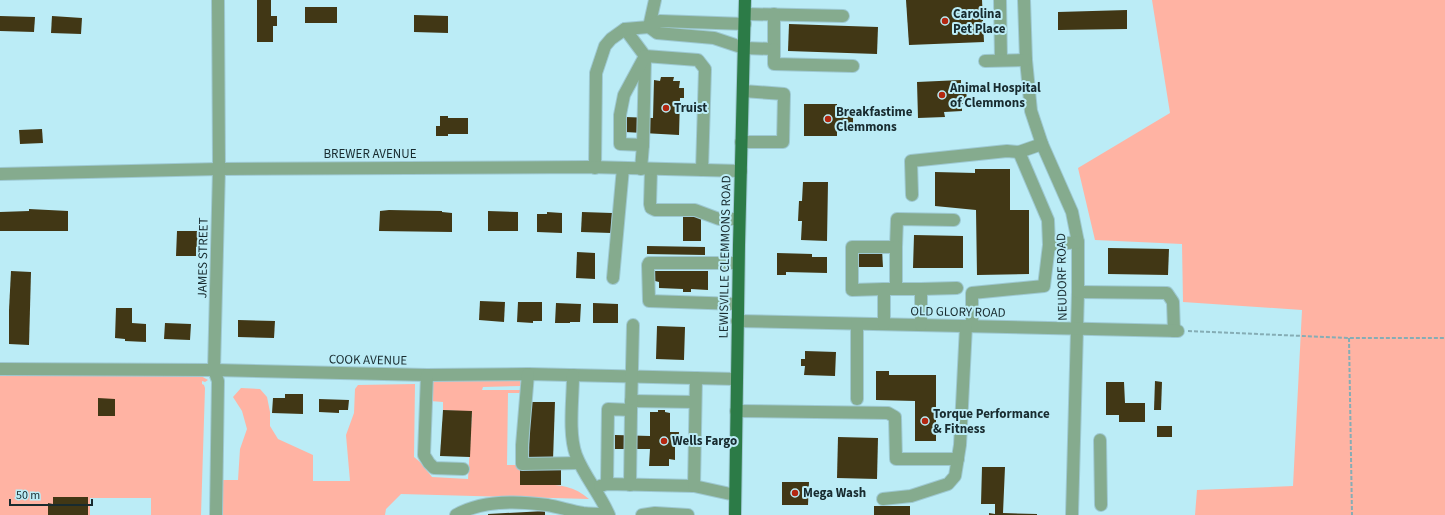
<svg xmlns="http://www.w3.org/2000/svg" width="1445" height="515" font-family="'Source Sans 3',sans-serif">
<rect width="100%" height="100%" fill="#bbecf6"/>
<g fill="#ffb3a3" fill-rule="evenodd">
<path d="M1152 0H1445V515H1195L1197 490 1293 486 1302 310 1183 302 1182 244 1095 240 1078 168 1170 113Z"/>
<path d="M0 375 201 376 208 380 205 382 202 381V384L204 385 205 388 201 515H151V498H90V515H88V497H53V504H48V515H0ZM99 399H115V416Z"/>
<path d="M430 380 520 381 522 386 483 387 482 390H522L519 393H508L507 465H520V485C546 485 568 481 589 499L401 494 386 509 385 515H222L223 480H238L240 449 247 429 242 411 233 397 241 388 260 389 267 397 270 412V426L278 439 313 455V481H350L346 435 354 413 355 389 358 385 415 384 414 457 420 462 432 477 468 479 472 412 443 410V402L430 401Z"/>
</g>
<g fill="#413715">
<path d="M257 0H271V16H277V26H273V42H257Z"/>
<path d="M906 0H982L984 42 909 45Z"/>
<rect x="305" y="7" width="32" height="16"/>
<path d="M1127 10V29L1058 30V12Z"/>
<path d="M414 15 448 16V33L414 32Z"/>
<path d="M0 16 35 17 34 32 0 31Z"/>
<path d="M52 16 82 18 81 34 51 33Z"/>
<path d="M789 24 878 27 877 54 788 51Z"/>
<path d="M661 77H674L673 81H680L679 88H684V98H680L679 135 625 132V117L653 118 654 80 660 81Z"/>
<path d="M961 80V87H966L967 103 962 104V111L944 112 945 117 918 118 917 82Z"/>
<path d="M804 104H837V111H853V127L837 128V136H804Z"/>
<path d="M440 116H448V118H468V134H448V136H436V126H440Z"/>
<path d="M42 129 43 143 20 144 19 130Z"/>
<path d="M975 169H1010V210H1029V274L977 275 976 210 935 206V172L975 173Z"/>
<path d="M803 182H828L827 241 801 240 802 221H798L799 201H802Z"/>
<path d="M29 209 68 211V231H0V212L29 211Z"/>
<path d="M389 210 442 211V212L452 213V232L379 231 380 211Z"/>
<path d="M488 211 518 212V231H488Z"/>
<path d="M547 212 562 213V233L537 232V214H547Z"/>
<path d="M582 212 612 213 611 233 581 232Z"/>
<rect x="683" y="217" width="18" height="24"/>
<path d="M177 231H198V247H196V256H176Z"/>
<path d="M914 235 963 236V268H913Z"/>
<path d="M647 246 705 247V255L647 254Z"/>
<path d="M1108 248 1169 249 1168 275 1108 274Z"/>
<path d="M882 250 883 267H857V251Z"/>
<path d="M577 252 595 253V279L576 278Z"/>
<path d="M777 253 812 254V257H827V273L786 272V275H777Z"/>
<path d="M11 271 31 272 29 345 9 344V310Z"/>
<path d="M655 271H708V290L691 289V292H683V289L659 288V282L655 281Z"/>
<path d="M480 301 505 302 504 322 479 320Z"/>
<path d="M518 302H542V321H533V323L517 322Z"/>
<path d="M556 303 581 304 580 322H570V323H555Z"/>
<path d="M593 303 618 304V323H593Z"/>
<path d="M116 308H132V323L146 324V342L125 341V339L115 338Z"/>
<path d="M238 320 275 321 274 338 238 337Z"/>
<path d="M165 323 191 324 190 340 164 339Z"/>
<path d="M657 326 685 327 684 360 656 359Z"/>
<path d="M805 351 836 352 835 376 804 375 805 366H801V359H805Z"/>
<path d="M876 371H889V375H936V441H915V401L876 400Z"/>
<path d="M1155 381 1162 382 1161 410H1154Z"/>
<path d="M1106 382H1124L1125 403H1145V422H1119V415H1106Z"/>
<path d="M285 394H303V414L272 413 273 398H285Z"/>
<path d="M98 398 115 399V416H98Z"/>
<path d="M319 399 349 400 348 410H339V413L319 412Z"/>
<path d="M530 402H555L553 460 529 459Z"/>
<path d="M443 410 472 411 470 457 440 456Z"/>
<path d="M658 410H665V412L670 413V432H679L678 446H675V460L669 459V466H649L650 449H615V435L650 436V412H658Z"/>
<rect x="1157" y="426" width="15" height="11"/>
<path d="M838 437 878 438 877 479 837 478Z"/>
<path d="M982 467H1005L1003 513 1037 514V515H989V513L995 514V504H981Z"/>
<path d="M520 468 561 469V485H520Z"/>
<path d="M782 482H809L808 505H782Z"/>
<path d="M53 497H88V515H48V503L53 504Z"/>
<rect x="874" y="506" width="36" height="9"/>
<path d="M545 511V515H488V514Z"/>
</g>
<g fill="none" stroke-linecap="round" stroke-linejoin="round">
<g stroke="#9ec9d2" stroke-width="14">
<g id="minor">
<path d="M1000 0 1001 60"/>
<path d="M1024 0 1026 60 1031 111 1042 144 1072 212 1078 242V292L1072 515"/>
<path d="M745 14 843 16"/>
<path d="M649 27 657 33 714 38 744 48 774 49V14"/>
<path d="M649 27 655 0"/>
<path d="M625 29 645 56 698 60 705 69 702 170"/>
<path d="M774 49V64L853 66"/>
<path d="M985 61 1026 60"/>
<path d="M741 142H783L784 94 743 91"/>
<path d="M643 145 645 59"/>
<path d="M595 168 596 73 605 46 611 39 625 29 649 27 660 21 745 24"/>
<path d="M641 169 643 145 620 144V115L624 95 645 56"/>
<path d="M651 169 650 204 651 208 655 210H695L719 219H739"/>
<path d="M0 174 219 169 590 167 741 171"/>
<path d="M912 195 911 161 1007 151 1019 152 1042 144"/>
<path d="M1049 245 1078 242"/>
<path d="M613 278 623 168"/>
<path d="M884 289 852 290V247H896L897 219 954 220"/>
<path d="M896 289V247"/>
<path d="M921 289 957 288"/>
<path d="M1078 292 1167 293 1173 302 1174 331"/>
<path d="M738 304 649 301 648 265 649 263H738"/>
<path d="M737 321 1178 331"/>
<path d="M884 324V289H921V325"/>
<path d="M972 326V293L1044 286 1049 245 1048 220 1019 152"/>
<path d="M0 369 214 370 427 375 528 374 736 379"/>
<path d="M528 374 522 445V464L579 463"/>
<path d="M427 375 424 455 429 463 434 468 463 469"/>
<path d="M573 375C573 399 568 433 576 455 584 476 600 494 609 515"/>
<path d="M857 399V324"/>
<path d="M631 401 695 402"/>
<path d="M736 411 888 413 895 417 896 459H958"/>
<path d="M1100 440 1101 505"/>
<path d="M607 484 608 409 631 410 633 325"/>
<path d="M630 485 631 410"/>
<path d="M600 486 607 484 694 486 735 495"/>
<path d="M694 486 696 378"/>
<path d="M883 499 911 496 948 484 955 476 960 445 966 326"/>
<path d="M216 515 218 381 214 370 219 169 218 0"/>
<path d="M456 515C482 500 518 501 547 505 559 507 571 511 583 513 592 514 600 514 608 514"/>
<path d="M642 515 655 513 688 515"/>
</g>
</g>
<g stroke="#9ec9d2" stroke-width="14">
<path id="major" d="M735 515 739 245 745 0"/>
</g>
<g stroke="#85adb5" stroke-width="2" stroke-dasharray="4 2" stroke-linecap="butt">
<path d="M1188 331 1349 338H1445"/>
<path d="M1349 338 1352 515"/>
</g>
<use href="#minor" stroke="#85ab8e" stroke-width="12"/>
<use href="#major" stroke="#2c7b47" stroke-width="12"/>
</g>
<g fill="#b32710" stroke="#bbecf6" stroke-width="1.5">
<circle cx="945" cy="21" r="4"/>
<circle cx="942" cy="95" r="4"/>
<circle cx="666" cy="108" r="4"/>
<circle cx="828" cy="119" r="4"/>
<circle cx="925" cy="421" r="4"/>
<circle cx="664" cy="441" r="4"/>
<circle cx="795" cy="493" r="4"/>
</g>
<g text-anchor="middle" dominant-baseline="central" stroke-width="4" stroke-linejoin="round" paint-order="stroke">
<g font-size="13" font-weight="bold" fill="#182b2f" stroke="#bbecf6" text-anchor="start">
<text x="953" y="14">Carolina<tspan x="953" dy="15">Pet Place</tspan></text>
<text x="950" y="88">Animal Hospital<tspan x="950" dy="15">of Clemmons</tspan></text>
<text x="674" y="108">Truist</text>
<text x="836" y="112">Breakfastime<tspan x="836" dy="15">Clemmons</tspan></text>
<text x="933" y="414">Torque Performance<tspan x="933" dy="15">&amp; Fitness</tspan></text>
<text x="672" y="441">Wells Fargo</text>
<text x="803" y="493">Mega Wash</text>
</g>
<g font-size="13" fill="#182b2f" stroke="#bbecf6">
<text x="370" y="154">BREWER AVENUE</text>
<text transform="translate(725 257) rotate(-89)">LEWISVILLE CLEMMONS ROAD</text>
<text transform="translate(203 258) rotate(-89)">JAMES STREET</text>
<text transform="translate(1062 277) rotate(-91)">NEUDORF ROAD</text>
<text transform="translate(958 312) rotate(1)">OLD GLORY ROAD</text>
<text transform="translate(368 360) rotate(1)">COOK AVENUE</text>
</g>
</g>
<path d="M10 499v6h82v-6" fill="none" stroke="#182b2f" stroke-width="2"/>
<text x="16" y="499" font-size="12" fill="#182b2f" stroke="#bbecf6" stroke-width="3" paint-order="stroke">50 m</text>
</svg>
